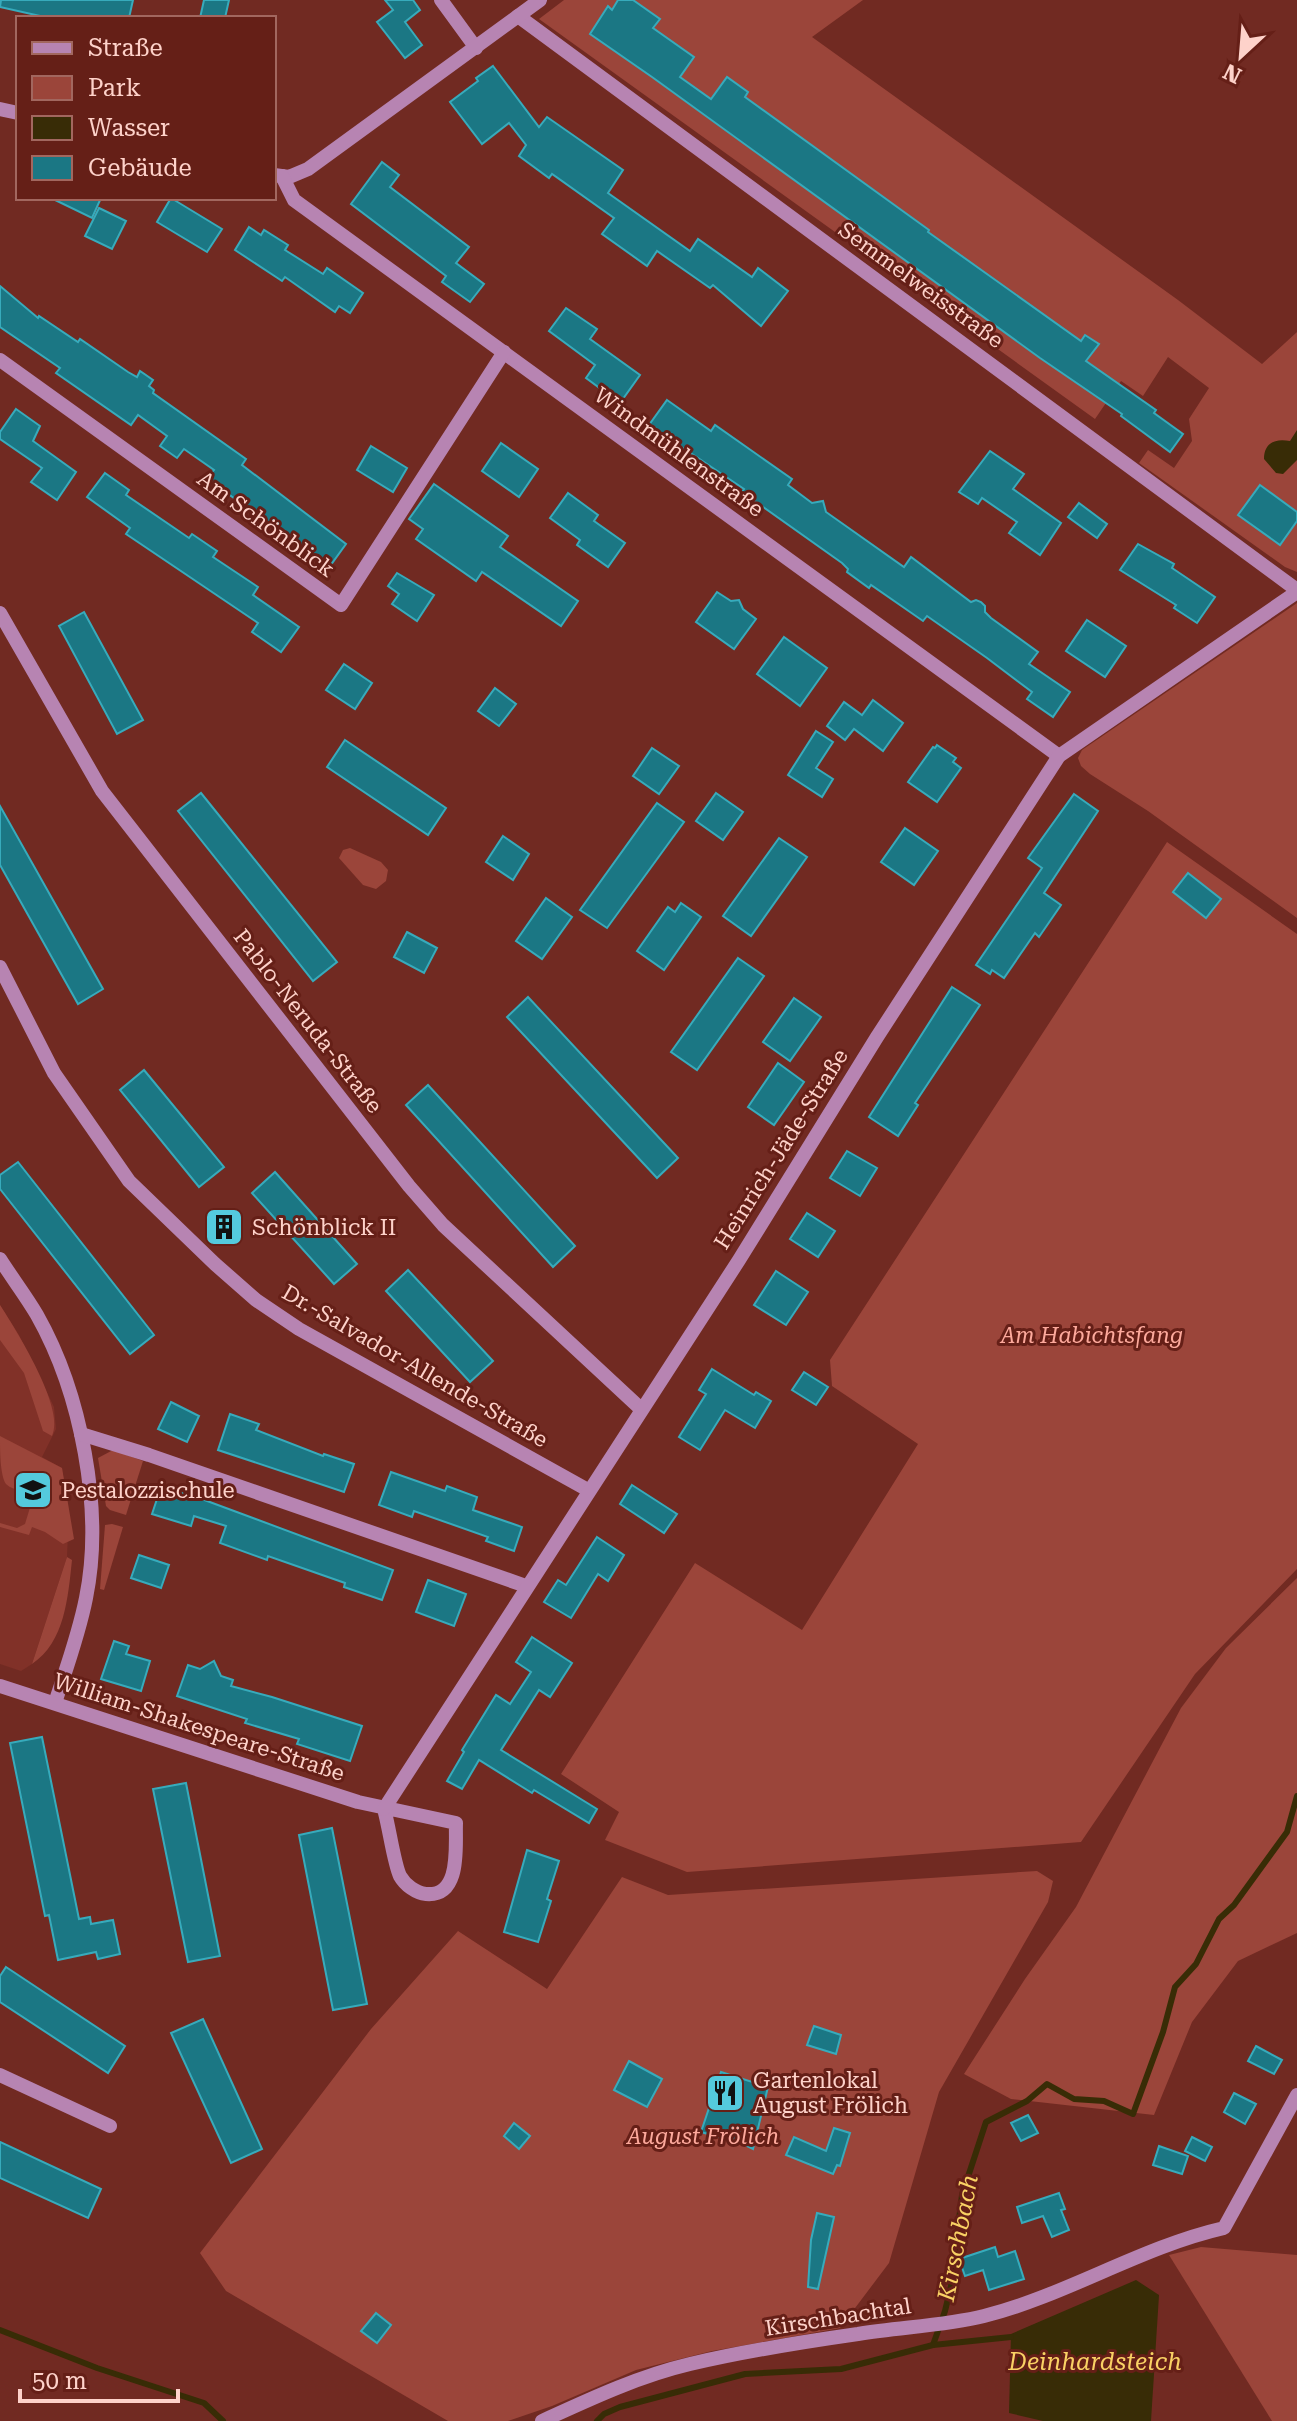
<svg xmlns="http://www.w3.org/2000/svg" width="1297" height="2421" font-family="'Roboto Serif',serif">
<rect width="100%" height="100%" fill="#712a22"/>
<path fill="#813128" d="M0 1305 19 1335 54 1407 56 1429 42 1457 62 1468 69 1511 67 1557 32 1664 21 1671 0 1664Z"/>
<g fill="#9b453a">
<path d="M564 0H863L812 37 1178 300 1262 364 1297 332V572L1285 567 1139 463 1148 450 1174 468 1192 441 1189 419 1209 388 1168 357 1143 396 1121 381 1095 419 539 19Z"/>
<path d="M1297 603V918L1148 811 1090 774 1081 766 1078 758 1082 750Z"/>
<path d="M1167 842 1297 934V1569L1195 1674 1081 1842 687 1872 605 1840 619 1812 561 1774 695 1563 802 1630 918 1444 832 1386 830 1360Z"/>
<path d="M350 848 381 862 388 870 386 881 376 889 363 885 339 858 343 850Z"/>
<path d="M0 1305C16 1330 66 1409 52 1436L43 1431 24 1373 0 1340Z"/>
<path d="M0 1436 62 1468 74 1539 63 1544 45 1532 32 1527 29 1535 0 1527V1523L17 1528 25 1524 32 1501C21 1485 16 1493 6 1484 0 1475 0 1450 0 1436Z"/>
<path d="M113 1450 143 1461 126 1515 110 1510 106 1506 98 1458Z"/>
<path d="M112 1524 123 1527 104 1590 100 1589 105 1525Z"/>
<path d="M67 1557 72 1560C68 1597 65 1642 32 1664Z"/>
<path d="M1297 1578V1933L1238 1961 1192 2022 1154 2115 1011 2099 964 2074 1025 1979 1076 1907 1181 1708 1226 1648Z"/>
<path d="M1037 1871 1053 1881 1048 1902 939 2092 889 2263 840 2328 712 2351 636 2370 552 2406 508 2421H448L226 2291 200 2253 371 2029 458 1931 547 1989 622 1877 668 1895Z"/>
<path d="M1201 2247 1297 2255V2421H1272L1169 2255Z"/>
</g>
<g fill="#382c06">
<path d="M1297 430V460L1283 474 1276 473 1264 459C1264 443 1275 438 1290 441Z"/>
<path d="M1136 2280 1159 2295 1151 2421H1043L1009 2413 1011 2334Z"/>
</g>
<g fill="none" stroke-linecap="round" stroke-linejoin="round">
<g stroke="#382c06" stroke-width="6">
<path d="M0 2330 97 2368 204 2403 223 2421"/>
<path d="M933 2345 945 2311 951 2286 962 2195 986 2122 1027 2101 1047 2084 1074 2099 1104 2101 1133 2114 1163 2032 1175 1987 1196 1964 1219 1919 1234 1905 1287 1832 1297 1796"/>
<path d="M597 2421 604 2414 620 2407 745 2374 841 2369 933 2345 1011 2337"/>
</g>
</g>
<g fill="#1b7784" stroke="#37abbc" stroke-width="2">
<path d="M1 0H133L129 18H49L0 7Z"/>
<path d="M204 0H229L225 18H200Z"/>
<path d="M385 0H413L420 10 405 22 422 45 405 58 377 22 393 10Z"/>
<path d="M618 0H633L660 19 653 28 694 57 680 77 711 99 727 77 748 92 745 97 929 230 928 232 1081 341 1085 335 1099 344 1086 361 1156 410 1154 413 1183 434 1170 452 1121 416 1122 414 1040 358 652 77 590 34 608 6 612 10Z"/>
<path d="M493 66 539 127 547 117 623 170 608 193 690 251 698 239 752 277 758 268 788 291 761 326 713 285 710 288 657 251 647 266 602 234 614 218 552 174 549 178 519 156 526 145 509 123 482 144 450 102 478 81 476 78Z"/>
<path d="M382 162 399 175 390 187 469 247 456 263 484 284 470 302 442 282 446 276 351 204Z"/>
<path d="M51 198H101L92 218Z"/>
<path d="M171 198 222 229 207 252 157 222Z"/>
<path d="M99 208 126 221 112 249 85 236Z"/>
<path d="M249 227 261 235 264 230 288 245 285 250 323 274 327 268 363 293 350 313 339 306 335 312 285 277 282 281 235 250Z"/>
<path d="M0 286 38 318 39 316 78 342 80 339 128 372 137 377 140 371 153 380 149 386 154 390 153 393 246 459 242 465 346 544 330 566 207 479 214 470 184 449 177 458 160 446 167 436 138 415 131 425 56 373 60 368 0 327Z"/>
<path d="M566 308 597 329 590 339 640 375 620 403 586 378 595 365 549 331Z"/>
<path d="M667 400 711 431 715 425 792 479 788 485 812 503 823 501 826 512 904 567 911 557 971 602 976 600 981 602 985 606V612L991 618 1038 652 1029 664 1070 692 1053 717 1027 699 1032 692 987 658 927 616 923 621 871 585 869 588 847 572 848 569 842 563 742 492 744 489 649 425Z"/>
<path d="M16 409 40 426 33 441 76 472 57 500 31 482 42 468 0 439V432Z"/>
<path d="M501 443 538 469 519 497 482 471Z"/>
<path d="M371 446 407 468 393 492 357 470Z"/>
<path d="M990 451 1024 474 1013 489 1061 523 1040 555 1009 533 1017 522 982 498 978 504 959 492Z"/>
<path d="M105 473 129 490 126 495 189 538 192 534 217 551 213 557 258 587 253 595 299 627 281 652 252 632 258 623 126 534 130 528 87 497Z"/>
<path d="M434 484 508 536 500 547 578 601 561 626 482 572 476 581 416 539 423 529 409 519Z"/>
<path d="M1260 485 1297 512V521L1280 545 1238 515Z"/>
<path d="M568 493 598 515 594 521 625 543 608 567 577 545 580 540 550 518Z"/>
<path d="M1079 503 1107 524 1097 538 1068 517Z"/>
<path d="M1138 544 1174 564 1172 568 1215 597 1197 623 1174 608 1176 605 1120 570Z"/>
<path d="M397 573 434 595 417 621 392 604 399 594 388 586Z"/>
<path d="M717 592 731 601 739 600 743 609 756 619 734 649 696 622Z"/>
<path d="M84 612 143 720 117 734 59 626Z"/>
<path d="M1087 620 1126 646 1105 677 1066 651Z"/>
<path d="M784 637 827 668 800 706 757 674Z"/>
<path d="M344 664 372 683 355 709 326 690Z"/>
<path d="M495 688 516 704 499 726 478 711Z"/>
<path d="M873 700 903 723 883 751 854 729 845 740 827 726 844 702 862 715Z"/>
<path d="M816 731 833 742 816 768 833 779 822 797 788 775Z"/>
<path d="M345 740 446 808 428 835 327 767Z"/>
<path d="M937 745 956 758 953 762 961 768 937 802 908 782 933 747 935 748Z"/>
<path d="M652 748 679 766 659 794 633 776Z"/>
<path d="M201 793 337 962 313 981 178 811Z"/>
<path d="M716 793 743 812 723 840 696 821Z"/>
<path d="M1074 794 1098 811 1044 893 1061 905 1039 937 1035 933 1004 978 992 970 990 974 976 965 1042 868 1028 858Z"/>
<path d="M657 803 684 822 607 928 580 910Z"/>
<path d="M0 806 103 989 78 1004 0 865Z"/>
<path d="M905 828 938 851 914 885 881 862Z"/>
<path d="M503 836 529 854 513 880 486 862Z"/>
<path d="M779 838 807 857 751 936 723 916Z"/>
<path d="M1188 873 1221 899 1206 918 1173 892Z"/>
<path d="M546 898 572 917 542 959 516 941Z"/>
<path d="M681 903 701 917 664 970 637 951 668 907 675 912Z"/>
<path d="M407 932 437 948 424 973 394 957Z"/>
<path d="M738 958 764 976 697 1070 671 1052Z"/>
<path d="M952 987 980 1005 915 1103 918 1105 898 1136 869 1117Z"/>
<path d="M528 997 678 1158 657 1178 507 1017Z"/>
<path d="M794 998 821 1017 790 1061 763 1042Z"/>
<path d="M778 1063 804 1082 774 1125 748 1107Z"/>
<path d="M144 1070 224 1167 199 1187 120 1090Z"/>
<path d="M428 1085 575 1246 553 1267 406 1105Z"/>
<path d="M847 1151 877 1168 860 1196 830 1178Z"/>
<path d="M18 1162 154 1335 130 1354 0 1189V1175Z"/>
<path d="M275 1172 357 1264 334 1284 252 1193Z"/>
<path d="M807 1213 835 1231 818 1257 790 1239Z"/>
<path d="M408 1270 493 1361 470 1382 386 1291Z"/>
<path d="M776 1271 808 1292 786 1325 754 1305Z"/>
<path d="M712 1369 754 1395 756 1392 771 1401 755 1428 725 1410 700 1450 679 1437 706 1394 699 1390Z"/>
<path d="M804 1372 828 1387 816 1405 792 1390Z"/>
<path d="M171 1402 199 1416 187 1442 158 1429Z"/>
<path d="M230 1414 259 1424 256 1430 323 1456 324 1454 354 1464 344 1492 218 1450Z"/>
<path d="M391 1472 445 1491 447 1486 477 1497 473 1510 522 1527 514 1551 486 1541 488 1537 414 1511 412 1517 379 1505Z"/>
<path d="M632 1485 677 1514 664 1533 620 1504Z"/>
<path d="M161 1487 199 1498 393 1570 382 1600 344 1587 345 1583 268 1556 267 1560 220 1543 226 1526 194 1516 191 1526 152 1514Z"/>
<path d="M597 1537 624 1555 608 1581 598 1574 571 1618 544 1602 558 1580 566 1585Z"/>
<path d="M139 1555 169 1565 161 1588 131 1578Z"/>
<path d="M428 1580 466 1594 454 1626 416 1612Z"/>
<path d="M532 1637 572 1663 550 1697 539 1690 501 1750 597 1809 589 1823 534 1790 532 1793 479 1760 462 1789 447 1781 464 1752 462 1750 496 1695 510 1704 531 1672 516 1662Z"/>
<path d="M114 1641 129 1646 126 1654 150 1661 141 1691 101 1679Z"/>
<path d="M214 1661 221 1676 233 1680 231 1686 272 1697 362 1726 350 1761 297 1744 299 1739 245 1723 247 1719 177 1696 188 1665 200 1669Z"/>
<path d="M42 1737 79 1919 90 1917 91 1924 113 1920 120 1954 98 1959 96 1952 58 1960 49 1915 45 1916 10 1743Z"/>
<path d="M186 1783 220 1956 188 1962 153 1789Z"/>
<path d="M332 1828 367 2004 333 2010 299 1835Z"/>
<path d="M527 1850 559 1861 547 1899 551 1901 538 1942 504 1932Z"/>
<path d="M6 1967 125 2046 108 2073 0 2002V1976Z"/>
<path d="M203 2019 262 2149 231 2163 171 2033Z"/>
<path d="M814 2026 841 2035 836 2054 807 2045Z"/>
<path d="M1256 2046 1282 2060 1274 2074 1248 2061Z"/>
<path d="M629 2061 662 2079 647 2107 614 2090Z"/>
<path d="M721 2072 768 2087 753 2149 723 2134 722 2138 701 2132Z"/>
<path d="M1234 2093 1256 2104 1245 2124 1224 2112Z"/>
<path d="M1028 2115 1038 2133 1021 2141 1011 2123Z"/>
<path d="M514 2123 530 2136 519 2149 504 2136Z"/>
<path d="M834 2128 850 2133 840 2166 837 2165 833 2174 786 2155 794 2137 826 2151Z"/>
<path d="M1192 2137 1212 2147 1205 2161 1185 2151Z"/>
<path d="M0 2142 101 2189 88 2218 0 2178Z"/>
<path d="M1159 2146 1188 2156 1182 2174 1153 2165Z"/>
<path d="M1059 2193 1065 2209 1061 2210 1069 2230 1052 2237 1043 2216 1022 2223 1017 2207Z"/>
<path d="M817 2213 834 2217 818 2289 808 2287 811 2240Z"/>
<path d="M995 2247 998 2257 1015 2251 1024 2279 989 2290 983 2270 965 2276 959 2259Z"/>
<path d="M376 2313 391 2325 377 2343 361 2331Z"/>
</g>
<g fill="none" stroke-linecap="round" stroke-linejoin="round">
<g stroke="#b784b2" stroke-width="14">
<path d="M441 0 476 48"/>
<path d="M518 16 1297 590"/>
<path d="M0 109 18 113"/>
<path d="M274 175 289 177 308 169 540 0"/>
<path d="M282 176 294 200 1059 756"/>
<path d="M0 360 341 605 504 352"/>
<path d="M0 613 102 791 409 1186 443 1225 641 1409"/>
<path d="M0 967 54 1073 129 1181 215 1264 256 1300 299 1329 588 1490"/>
<path d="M0 1259C12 1278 26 1296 37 1315 81 1393 104 1510 86 1598 79 1634 66 1669 55 1703"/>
<path d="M81 1434 149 1455 526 1586"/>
<path d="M0 1686 358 1802 456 1823C455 1845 462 1897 426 1894 416 1893 405 1885 400 1876 394 1864 389 1826 384 1809"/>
<path d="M384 1809 739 1260 877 1037 1059 756 1297 592"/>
<path d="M0 2075 110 2126"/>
<path d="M542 2421C590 2399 639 2376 690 2364 745 2351 802 2342 858 2334 899 2327 944 2326 984 2316 1067 2295 1141 2247 1224 2228L1297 2095"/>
</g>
</g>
<defs>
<g id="building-square" transform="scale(2)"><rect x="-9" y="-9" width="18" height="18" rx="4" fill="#54cadd" stroke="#651f17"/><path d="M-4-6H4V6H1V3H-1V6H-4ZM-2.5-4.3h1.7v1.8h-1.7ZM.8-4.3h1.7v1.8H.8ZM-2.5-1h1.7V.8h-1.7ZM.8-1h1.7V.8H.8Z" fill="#111"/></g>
<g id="school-square" transform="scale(2)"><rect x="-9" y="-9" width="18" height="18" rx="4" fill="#54cadd" stroke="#651f17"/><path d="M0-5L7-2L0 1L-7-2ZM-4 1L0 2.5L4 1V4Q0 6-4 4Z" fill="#111"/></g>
<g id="restaurant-square" transform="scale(2)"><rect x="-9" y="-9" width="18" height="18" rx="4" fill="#54cadd" stroke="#651f17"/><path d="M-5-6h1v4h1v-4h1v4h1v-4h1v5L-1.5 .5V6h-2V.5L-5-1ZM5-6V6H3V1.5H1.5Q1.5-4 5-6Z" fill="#111"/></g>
</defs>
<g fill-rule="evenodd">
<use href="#building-square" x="224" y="1227"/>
<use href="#school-square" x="33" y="1490"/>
<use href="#restaurant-square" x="725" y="2093"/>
</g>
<g text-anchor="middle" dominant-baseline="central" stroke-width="6" stroke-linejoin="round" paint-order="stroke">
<g font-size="22" fill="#fed2ca" stroke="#651f17">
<text transform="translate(921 285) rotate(36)">Semmelweisstraße</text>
<text transform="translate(679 452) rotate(36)">Windmühlenstraße</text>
<text transform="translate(266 524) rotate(36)">Am Schönblick</text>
<text transform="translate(308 1021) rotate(52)">Pablo-Neruda-Straße</text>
<text transform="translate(781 1149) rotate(-58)">Heinrich-Jäde-Straße</text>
<text transform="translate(415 1366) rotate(30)">Dr.-Salvador-Allende-Straße</text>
<text transform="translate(199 1727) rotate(18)">William-Shakespeare-Straße</text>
<text transform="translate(838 2317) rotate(-9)">Kirschbachtal</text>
</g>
<g font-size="22" fill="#fed2ca" stroke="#651f17" text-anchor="start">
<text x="252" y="1227">Schönblick II</text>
<text x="61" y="1490">Pestalozzischule</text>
<text x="753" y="2080">Gartenlokal<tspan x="753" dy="25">August Frölich</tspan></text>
</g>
<g font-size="22" font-style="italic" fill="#fda99c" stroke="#651f17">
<text x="1092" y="1335">Am Habichtsfang</text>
<text x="703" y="2136">August Frölich</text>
</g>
<g font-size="24" font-style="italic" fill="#f9d164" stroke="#651f17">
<text transform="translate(958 2238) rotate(-79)">Kirschbach</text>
<text x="1095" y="2362">Deinhardsteich</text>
</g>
</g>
<rect x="16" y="16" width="260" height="184" fill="#651f17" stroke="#a2675f" stroke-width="2"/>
<rect x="32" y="42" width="40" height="12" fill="#b784b2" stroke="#a2675f" stroke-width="2"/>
<text x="88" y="56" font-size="24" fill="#fed2ca">Straße</text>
<rect x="32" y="76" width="40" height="24" fill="#9b453a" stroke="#a2675f" stroke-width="2"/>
<text x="88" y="96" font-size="24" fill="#fed2ca">Park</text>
<rect x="32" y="116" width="40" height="24" fill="#382c06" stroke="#a2675f" stroke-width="2"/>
<text x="88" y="136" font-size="24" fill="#fed2ca">Wasser</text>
<rect x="32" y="156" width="40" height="24" fill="#1b7784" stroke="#a2675f" stroke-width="2"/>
<text x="88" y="176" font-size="24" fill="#fed2ca">Gebäude</text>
<g transform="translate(1241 56) rotate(206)" stroke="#651f17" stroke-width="6" paint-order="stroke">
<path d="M0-6L14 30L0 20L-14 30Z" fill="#fed2ca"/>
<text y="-12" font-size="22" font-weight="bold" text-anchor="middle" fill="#fed2ca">N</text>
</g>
<path d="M20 2389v12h158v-12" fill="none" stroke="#fed2ca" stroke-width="4"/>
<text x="32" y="2389" font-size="24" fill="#fed2ca" stroke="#651f17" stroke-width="6" paint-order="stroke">50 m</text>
</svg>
